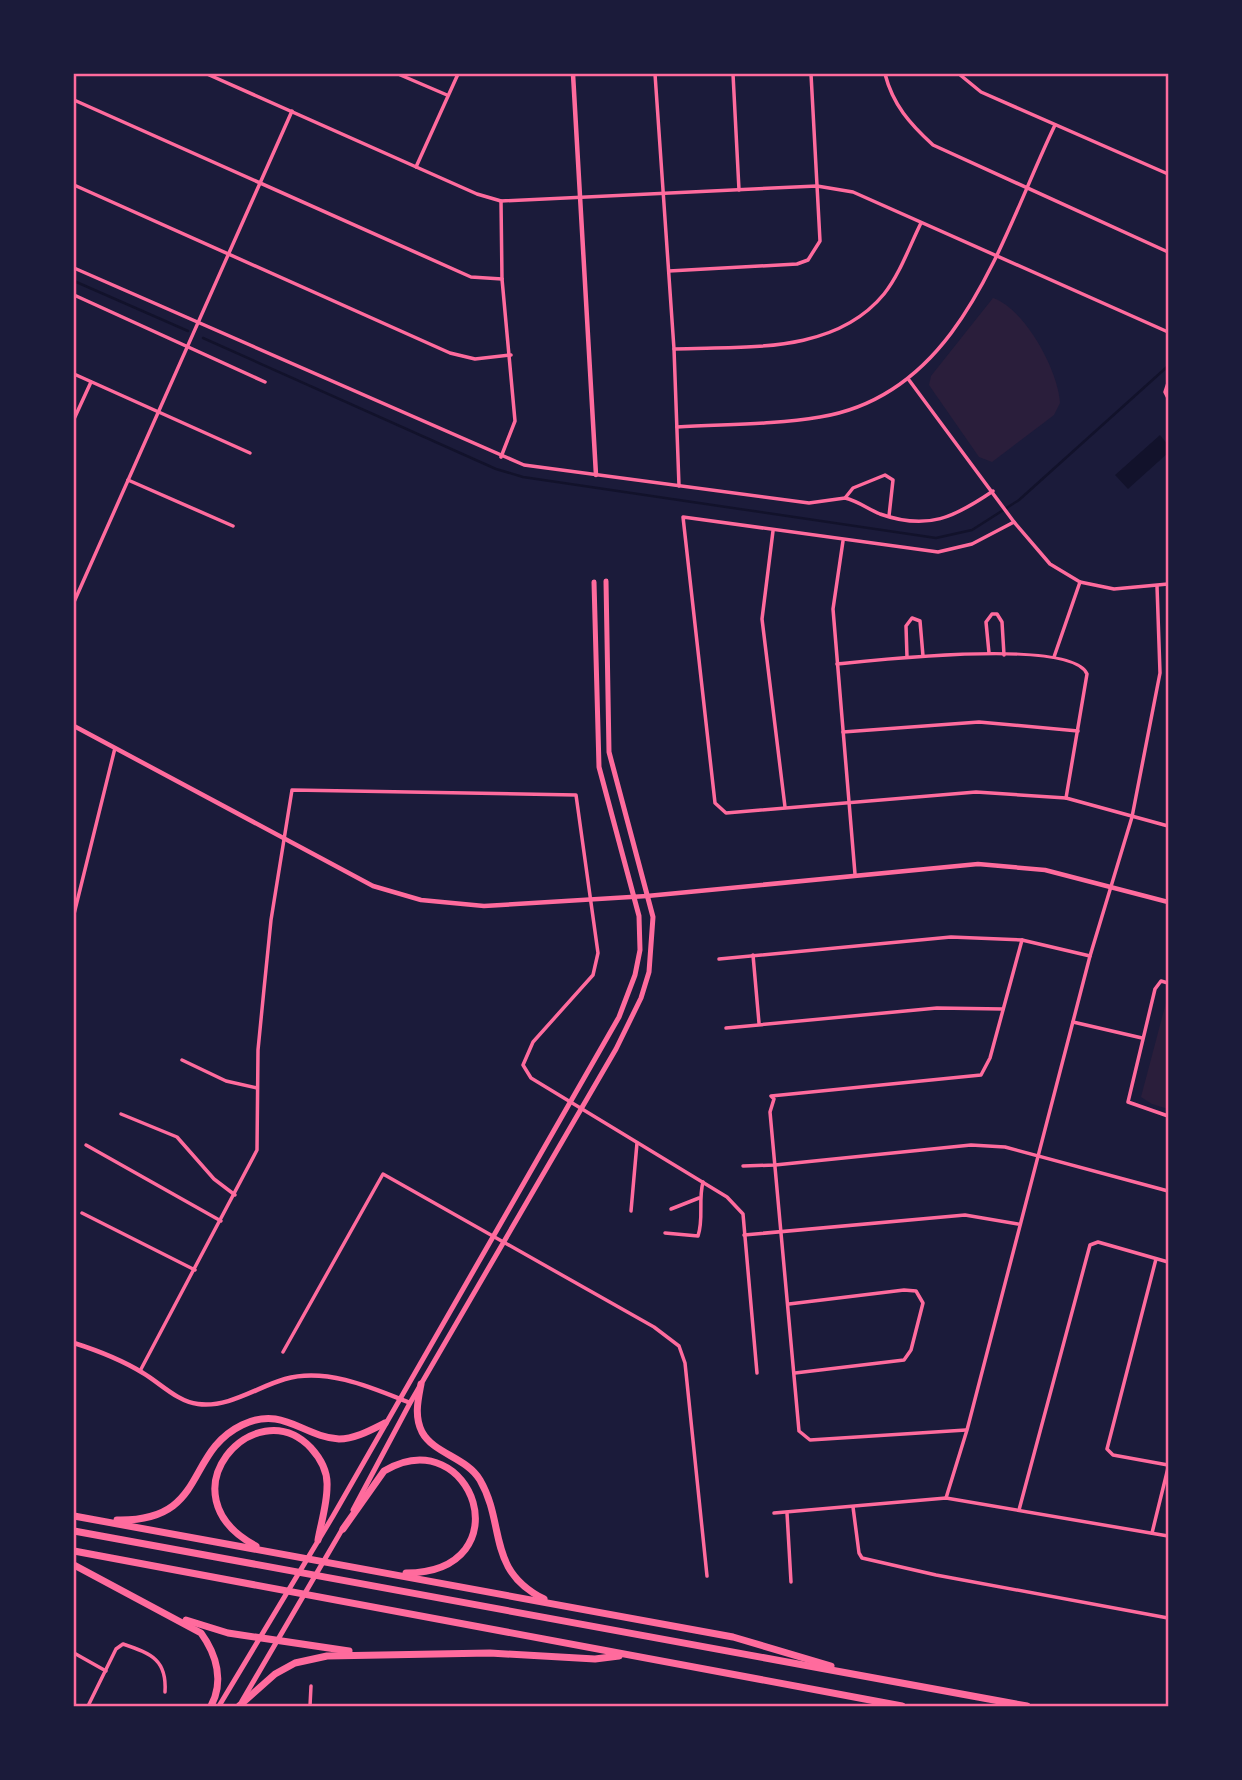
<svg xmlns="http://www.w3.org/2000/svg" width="1242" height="1780" font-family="'Work Sans',sans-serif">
<rect width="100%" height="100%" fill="#1b1b3a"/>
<g fill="#2a1e3b">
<path d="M993 298C1025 309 1058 370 1060 403L1054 415 992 462 979 457 929 385 931 376Z"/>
<path d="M1168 995V1109L1152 1104 1141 1097Z"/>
</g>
<path fill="#12122b" d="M1160 435 1168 445V453L1128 489 1115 475Z"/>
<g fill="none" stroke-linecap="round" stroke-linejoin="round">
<g stroke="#12122b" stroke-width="2.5">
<path d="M74 281 188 331"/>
<path d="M203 338 496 469 523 477 936 538 972 530 1019 500 1168 366"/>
</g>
<g stroke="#ff6b9d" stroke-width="3.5">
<path d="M207 74 477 194 501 201 817 186 853 192 1168 332"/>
<path d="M398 74 447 95"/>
<path d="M655 74 674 349 679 486"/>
<path d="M733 74 739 190"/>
<path d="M885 74C893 105 910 124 933 145L1168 252"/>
<path d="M959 74 981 92 1168 174"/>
<path d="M74 100 471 277 502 279"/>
<path d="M416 167 458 74"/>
<path d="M74 185 450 353 475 359 511 355"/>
<path d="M501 201 502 279 515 421 501 457"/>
<path d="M74 268 524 465 809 503 845 498 853 488 885 475 893 480 889 516"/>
<path d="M669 271 797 264 808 260 820 241 811 74"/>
<path d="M74 295 265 382"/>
<path d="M674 349C745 346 834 355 884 294 900 274 910 245 921 223"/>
<path d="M74 374 250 453"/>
<path d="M909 380 1014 522 1050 564 1080 582 1114 589 1168 584"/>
<path d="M1168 383 1165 392 1168 398"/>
<path d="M74 419 91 382"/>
<path d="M677 427C724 424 773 425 820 417 962 394 1001 237 1055 125"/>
<path d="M128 480 233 526"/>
<path d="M845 498C858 501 868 509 880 514 928 531 955 517 993 491"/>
<path d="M1014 522 972 544 938 552 683 517 715 803 726 813 976 792 1066 798 1168 826"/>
<path d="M773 531 762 619 785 807"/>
<path d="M843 541 833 609 855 874"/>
<path d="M74 602 292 111"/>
<path d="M989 653 986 622 992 614H997L1002 622 1004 655"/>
<path d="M907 657 906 626 912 618 920 621 923 656"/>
<path d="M1054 657 1080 582"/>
<path d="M837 664C876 660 1072 638 1087 674L1066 798"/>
<path d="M843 732 979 722 1078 731"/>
<path d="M74 914 115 748"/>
<path d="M753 955 759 1023"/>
<path d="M719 959 951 937 1022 940 1090 956"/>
<path d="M1168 983 1161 981 1155 989 1128 1102 1168 1116"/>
<path d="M1073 1022 1142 1038"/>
<path d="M726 1028 937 1008 1003 1009"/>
<path d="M182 1060 226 1081 257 1088"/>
<path d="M121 1114 177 1137 214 1179 235 1195"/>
<path d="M86 1145 221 1221"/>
<path d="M743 1166 775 1165 971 1145 1005 1147 1168 1191"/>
<path d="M671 1209 699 1198"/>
<path d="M631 1211 637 1143"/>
<path d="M82 1213 195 1270"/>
<path d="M665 1233 698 1236C704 1218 698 1201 703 1182"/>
<path d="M744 1235 965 1215 1018 1224"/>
<path d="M1156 1259 1107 1449 1113 1455 1168 1465"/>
<path d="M789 1304 904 1290 916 1291 923 1303 911 1350 904 1360 795 1373"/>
<path d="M283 1352 383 1174 654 1327 679 1346 685 1363 707 1576"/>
<path d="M140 1371 257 1150 258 1050 264 989 271 920 292 790 576 795 598 953 593 975 533 1042 523 1065 531 1078 727 1197 743 1214 757 1373"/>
<path d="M966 1430 810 1440 799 1431 770 1112 774 1099 771 1096 981 1075 990 1058 1022 940"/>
<path d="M946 1498 967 1430 1090 956 1132 817 1160 673 1157 586"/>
<path d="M853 1507 859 1553 862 1558 936 1575 1168 1618"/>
<path d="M1019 1510 1090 1245 1098 1242 1168 1262"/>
<path d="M774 1513 946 1498 1168 1536"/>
<path d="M787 1513 791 1582"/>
<path d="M1152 1533 1168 1468"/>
<path d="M74 1653 106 1671"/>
<path d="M88 1706 116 1649 123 1644C152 1654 167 1660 165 1692"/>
<path d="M310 1706 311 1686"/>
</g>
<g stroke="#ff6b9d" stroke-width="4.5">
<path d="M573 74 596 475"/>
<path d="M74 726 373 886 421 900 484 906 647 896 978 864 1045 870 1168 902"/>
<path d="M74 1343C96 1350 122 1360 143 1373 160 1383 178 1402 198 1404 229 1408 257 1387 285 1379 326 1367 373 1388 410 1403"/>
</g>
<g stroke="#ff6b9d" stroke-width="5">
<path d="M353 1510 410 1403 616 1049 641 998 649 972 653 917 609 752 606 581"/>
<path d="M242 1701 343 1528"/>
<path d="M219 1706 333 1516 619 1017 635 975 640 950 639 916 599 767 594 582"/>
</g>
<g stroke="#ff6b9d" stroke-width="7">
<path d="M421 1384C418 1400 414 1416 422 1432 434 1454 466 1457 480 1480 506 1525 486 1570 544 1599"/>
<path d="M74 1516 733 1637 831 1666"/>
<path d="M117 1520C208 1522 184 1453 242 1425 283 1405 303 1437 339 1439 355 1439 371 1430 385 1423"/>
<path d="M343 1529 384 1471C473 1419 525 1572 406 1573"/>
<path d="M74 1531 1027 1706"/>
<path d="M256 1546C160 1495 255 1389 311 1448 321 1459 328 1473 327 1487 327 1504 321 1523 318 1540"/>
<path d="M74 1551 902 1706"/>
<path d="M74 1565 201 1633C217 1655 224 1682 211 1706"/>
<path d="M186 1620 228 1633 349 1651"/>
<path d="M239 1706 275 1674 295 1663 327 1656 490 1653 595 1659 619 1656"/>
</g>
</g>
<rect width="1242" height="1780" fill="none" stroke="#1b1b3a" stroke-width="150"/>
<rect x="75" y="75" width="1092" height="1630" fill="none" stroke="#ff6b9d" stroke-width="2.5"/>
</svg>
